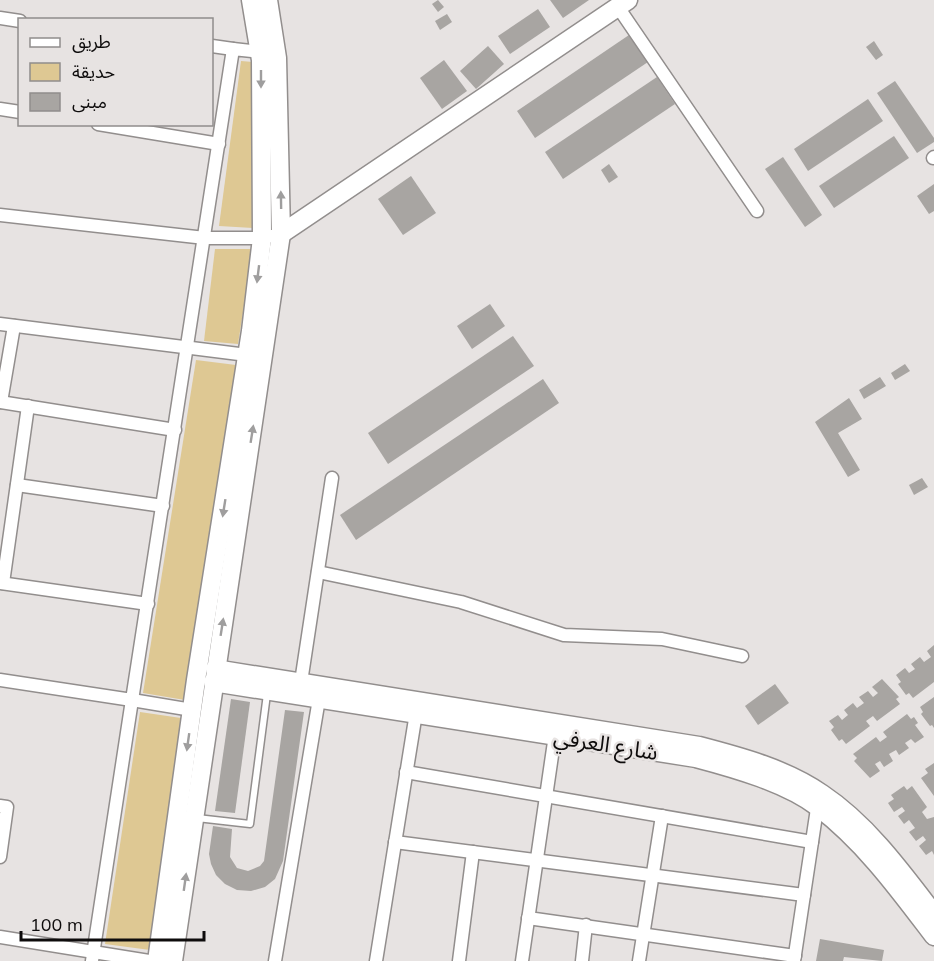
<svg xmlns="http://www.w3.org/2000/svg" width="934" height="961" font-family="Mulish,'Noto Sans Arabic',sans-serif">
<rect width="100%" height="100%" fill="#e7e3e2"/>
<g fill="#dec893">
<path d="M241 61 253 62V228L219 226Z"/>
<path d="M215 249H253L238 344 204 341Z"/>
<path d="M196 360 236 365 185 700 143 693Z"/>
<path d="M140 712 181 718 150 950 105 944Z"/>
</g>
<g fill="#a8a5a2">
<path d="M438 0 444 7 438 12 432 4Z"/>
<path d="M550 0H589L563 18Z"/>
<path d="M538 9 550 27 510 54 498 36Z"/>
<path d="M447 14 452 22 440 30 435 21Z"/>
<path d="M629 35 648 62 535 138 517 111Z"/>
<path d="M874 41 883 55 876 60 866 47Z"/>
<path d="M488 46 504 64 476 89 460 71Z"/>
<path d="M444 60 467 91 442 109 420 78Z"/>
<path d="M657 77 675 104 563 179 545 152Z"/>
<path d="M895 81 934 138V142L917 153 877 93Z"/>
<path d="M868 99 883 121 808 171 794 149Z"/>
<path d="M894 136 909 158 834 208 819 186Z"/>
<path d="M783 157 822 215 805 227 765 169Z"/>
<path d="M609 164 618 177 609 183 601 170Z"/>
<path d="M411 176 436 213 403 235 378 199Z"/>
<path d="M934 184V211L929 214 917 196Z"/>
<path d="M490 304 505 326 472 349 457 326Z"/>
<path d="M513 336 534 366 388 464 368 433Z"/>
<path d="M905 364 910 371 895 380 891 373Z"/>
<path d="M880 377 886 386 864 399 859 390Z"/>
<path d="M543 379 559 403 356 540 340 515Z"/>
<path d="M849 398 862 419 838 433 860 470 848 477 815 422Z"/>
<path d="M922 478 928 487 914 495 909 485Z"/>
<path d="M934 645V682L913 698 909 693 906 695 898 684 901 682 896 675 905 668 909 673 915 669 911 664 920 657 924 662 931 657 927 651Z"/>
<path d="M882 679 899 697 896 699 900 704 877 721 873 716 866 721 870 726 846 744 842 739 839 741 831 730 834 727 829 721 838 715 842 720 848 715 844 710 853 703 857 708 864 703 859 697 868 691 873 697 878 693 872 687Z"/>
<path d="M775 684 789 703 758 725 745 706Z"/>
<path d="M934 697V728L932 725 930 726 921 714 923 712 920 707Z"/>
<path d="M231 699 250 702 235 813 215 811Z"/>
<path d="M285 710 304 712 283 861 275 879 265 887 251 891 237 890 225 884 216 875 211 864 209 854 213 826 232 829 230 857 237 868 248 871 260 866 264 861Z"/>
<path d="M907 714 911 719 914 717 918 723 915 725 924 737 915 743 911 739 905 743 909 748 899 755 896 750 889 754 893 761 884 767 880 761 875 764 880 771 870 778 854 761 857 758 853 754 876 737 880 742 887 737 883 732Z"/>
<path d="M934 763V796L921 778 928 773 925 769Z"/>
<path d="M904 786 907 790 912 786 927 807 922 812 927 819 934 817V855L932 851 926 855 919 846 926 840 923 836 916 841 909 832 915 828 909 820 904 824 898 816 905 811 902 807 894 812 888 803 894 799 891 795Z"/>
<path d="M820 939 884 950 882 961 844 957 843 961H816Z"/>
</g>
<g fill="none" stroke-linecap="round" stroke-linejoin="round">
<g stroke="#928e8d" stroke-width="9">
<path id="lane" d="M197 818 250 824 267 694"/>
</g>
<g stroke="#928e8d" stroke-width="15">
<g id="street">
<path d="M618 7 757 211"/>
<path d="M0 18 20 21"/>
<path d="M212 46 233 49"/>
<path d="M0 109 20 112"/>
<path d="M98 124 219 144"/>
<path d="M933 158 934 157"/>
<path d="M0 215 205 238H262L281 234"/>
<path d="M0 324 247 355"/>
<path d="M0 402 175 430"/>
<path d="M1 402 14 326"/>
<path d="M17 485 163 506"/>
<path d="M318 572 461 602 564 635 662 639 742 656"/>
<path d="M0 583 148 604"/>
<path d="M3 583 28 406"/>
<path d="M0 680 132 700 233 49 260 52"/>
<path d="M301 682 332 478"/>
<path d="M406 772 812 842"/>
<path d="M0 806 7 807 0 857"/>
<path d="M395 842 804 895"/>
<path d="M528 918 795 956"/>
<path d="M0 937 149 961"/>
<path d="M92 961 132 700 192 710"/>
<path d="M275 961 320 693"/>
<path d="M376 961 416 713"/>
<path d="M459 961 473 852"/>
<path d="M522 961 555 735"/>
<path d="M582 961 586 925"/>
<path d="M639 961 662 816"/>
<path d="M794 961 818 802"/>
</g>
</g>
<g stroke="#928e8d" stroke-width="21">
<g id="secondary">
<path d="M281 234 628 0"/>
<path d="M215 669 699 746C741 757 786 769 822 794 867 824 902 872 934 914"/>
<path d="M213 682 696 758C734 768 787 783 818 807 865 843 899 890 934 936"/>
<path d="M157 961 196 680 251 331 262 238 261 60 251 0"/>
<path d="M173 961 281 234 277 58 268 0"/>
</g>
</g>
<use href="#lane" stroke="#fff" stroke-width="6"/>
<use href="#street" stroke="#fff" stroke-width="12"/>
<use href="#secondary" stroke="#fff" stroke-width="18"/>
</g>
<defs><path id="oneway-solid" d="M-6-.8H1V-3.2L6.5 0L1 3.2V.8H-6Z" transform="scale(1.5)"/></defs>
<g fill="#9f9e9e">
<use href="#oneway-solid" transform="translate(261 79) rotate(90)"/>
<use href="#oneway-solid" transform="translate(281 200) rotate(-91)"/>
<use href="#oneway-solid" transform="translate(258 274) rotate(97)"/>
<use href="#oneway-solid" transform="translate(252 434) rotate(-81)"/>
<use href="#oneway-solid" transform="translate(224 508) rotate(99)"/>
<use href="#oneway-solid" transform="translate(222 627) rotate(-81)"/>
<use href="#oneway-solid" transform="translate(188 742) rotate(98)"/>
<use href="#oneway-solid" transform="translate(185 882) rotate(-82)"/>
</g>
<g text-anchor="middle" dominant-baseline="central" stroke-width="5" stroke-linejoin="round" paint-order="stroke">
<g font-size="22" fill="#0e0c0c" stroke="#e7e3e2">
<text transform="translate(606 744) rotate(9)">شارع العرفي</text>
</g>
</g>
<rect x="18" y="18" width="195" height="108" fill="#e7e3e2" stroke="#908d8c" stroke-width="1.5"/>
<rect x="30" y="38" width="30" height="9" fill="#ffffff" stroke="#908d8c" stroke-width="1.5"/>
<text x="72" y="48" font-size="18" fill="#0e0c0c">طريق</text>
<rect x="30" y="63" width="30" height="18" fill="#dec893" stroke="#908d8c" stroke-width="1.5"/>
<text x="72" y="78" font-size="18" fill="#0e0c0c">حديقة</text>
<rect x="30" y="93" width="30" height="18" fill="#a8a5a2" stroke="#908d8c" stroke-width="1.5"/>
<text x="72" y="108" font-size="18" fill="#0e0c0c">مبنى</text>
<path d="M21 931v9h183v-9" fill="none" stroke="#0e0c0c" stroke-width="3"/>
<text x="30" y="931" font-size="18" fill="#0e0c0c" stroke="#e7e3e2" stroke-width="4.5" paint-order="stroke">100 m</text>
</svg>
